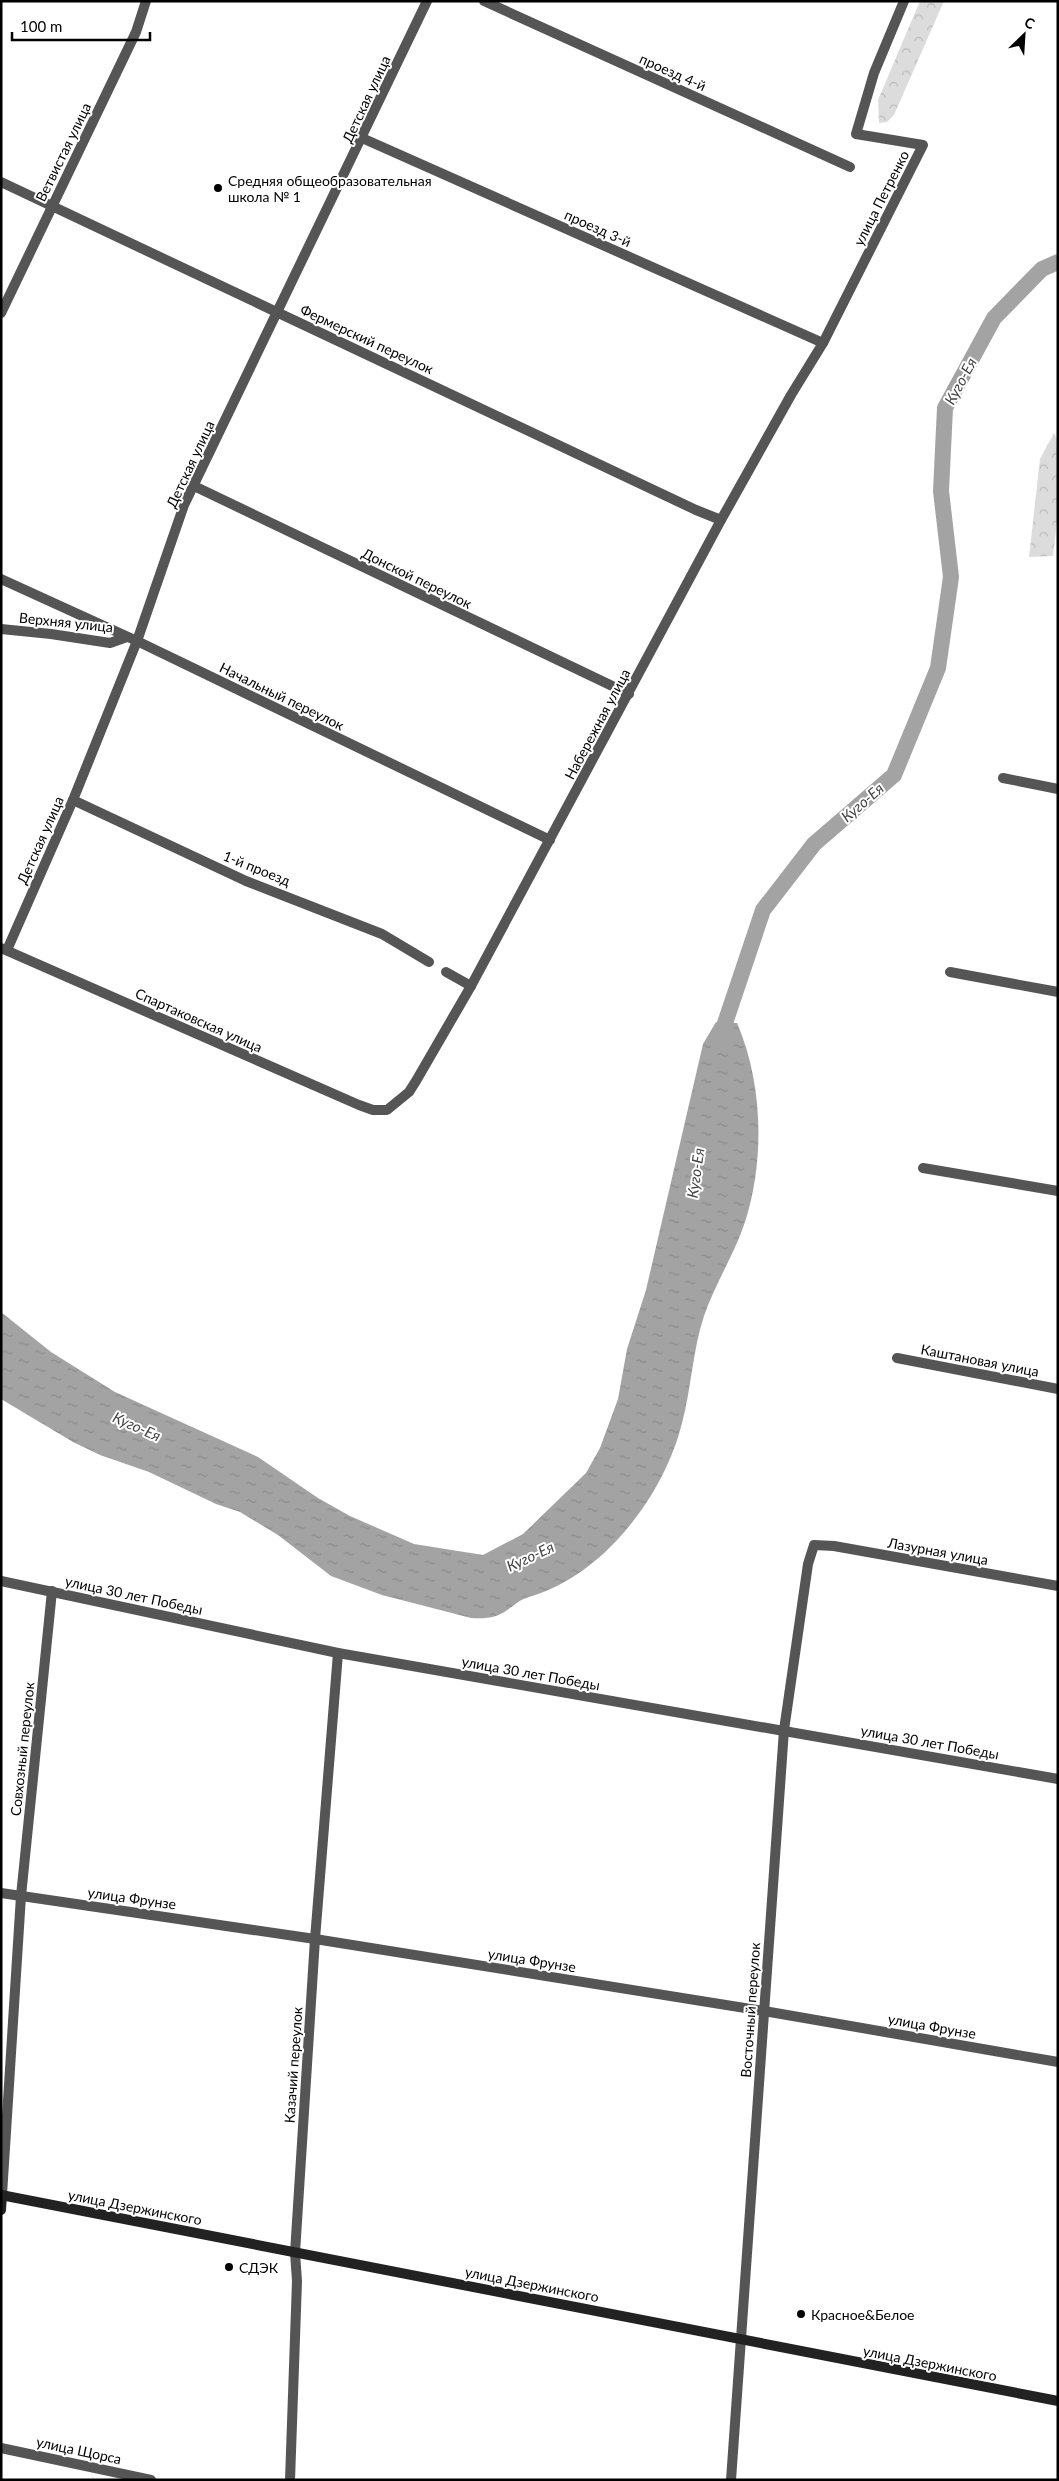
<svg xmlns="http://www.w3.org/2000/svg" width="1059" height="2481" font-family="Lato,sans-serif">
<defs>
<pattern id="forest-crowns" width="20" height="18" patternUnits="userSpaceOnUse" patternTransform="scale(1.25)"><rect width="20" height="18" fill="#dcdcdc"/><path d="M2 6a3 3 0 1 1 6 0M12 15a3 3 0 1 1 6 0" fill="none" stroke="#bbb"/></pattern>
<pattern id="water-ripples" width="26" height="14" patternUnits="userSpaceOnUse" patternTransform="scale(1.25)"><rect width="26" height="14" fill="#a3a3a3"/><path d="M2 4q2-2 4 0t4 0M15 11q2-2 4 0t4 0" fill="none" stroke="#8b8b8b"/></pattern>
</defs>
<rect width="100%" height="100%" fill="#fff"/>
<g fill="url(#forest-crowns)">
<path d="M920 1H944L894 115 887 122 879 123 878 100Z"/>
<path d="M1054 433 1058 441V512L1053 556 1029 557 1040 459Z"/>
</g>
<path fill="url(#water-ripples)" d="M716 1022 737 1023C763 1083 765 1160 745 1222 734 1255 715 1284 704 1316 693 1348 691 1390 682 1423 664 1496 603 1576 529 1597 521 1599 516 1604 510 1608 498 1618 486 1619 471 1618L382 1595 331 1576 278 1535 240 1512 216 1504 149 1472 100 1455 73 1442 1 1399V1312L51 1352 115 1392 258 1457 318 1498 350 1516 414 1544 483 1555 523 1534 586 1473 600 1448 618 1399 627 1349 646 1290 703 1044Z"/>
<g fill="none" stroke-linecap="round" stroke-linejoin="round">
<path stroke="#a3a3a3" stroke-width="16" d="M718 1044 763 910 814 844 894 775 938 668 951 577 941 491 945 408 994 318 1042 269 1058 262"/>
<g stroke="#555" stroke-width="10">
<path d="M484 1 850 167"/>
<path d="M362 138 823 343"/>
<path d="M1 182 696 510 721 520"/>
<path d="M1 313 136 32 146 1"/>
<path d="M194 486 629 694"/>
<path d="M1 579 137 641 550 840"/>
<path d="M1 629 51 634 110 643 127 637"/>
<path d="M1003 778 1058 789"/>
<path d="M73 800 246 881 382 934 429 962"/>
<path d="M1 948 359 1105 373 1110H387L409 1092 416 1081 471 986 721 520 791 395 823 343 923 145 856 134 874 73 904 1"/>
<path d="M7 950 73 800 137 641 184 505 427 1"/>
<path d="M446 972 471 986"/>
<path d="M950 972 1058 992"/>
<path d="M923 1168 1058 1191"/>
<path d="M897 1358 1058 1389"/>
<path d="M1 1581 338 1653 1058 1779"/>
<path d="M1 1893 315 1939 764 2011 1058 2062"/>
<path d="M2 2195 21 1896 52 1591"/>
<path d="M1 2448 151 2480"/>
<path d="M290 2480 297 2281 295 2253 315 1939 338 1653"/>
<path d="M731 2480 784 1730 808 1564 814 1545 834 1546 1058 1586"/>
</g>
<g stroke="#222" stroke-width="10">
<path d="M1 2195 1058 2401"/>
<path d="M1 2210 2 2195"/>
</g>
</g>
<g fill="#000" stroke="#fff" stroke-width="2">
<circle cx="218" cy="188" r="5"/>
<circle cx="229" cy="2267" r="5"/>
<circle cx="801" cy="2314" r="5"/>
</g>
<g text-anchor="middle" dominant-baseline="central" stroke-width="4" stroke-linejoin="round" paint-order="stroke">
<g font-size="14" fill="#000" stroke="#fff">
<text transform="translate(673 72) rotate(24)">проезд 4-й</text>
<text transform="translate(366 99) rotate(-65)">Детская улица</text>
<text transform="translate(63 152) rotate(-64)">Ветвистая улица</text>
<text transform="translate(881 198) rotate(-63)">улица Петренко</text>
<text transform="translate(598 228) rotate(24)">проезд 3-й</text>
<text transform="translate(367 339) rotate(25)">Фермерский переулок</text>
<text transform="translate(190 464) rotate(-65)">Детская улица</text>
<text transform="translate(417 578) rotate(26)">Донской переулок</text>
<text transform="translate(66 622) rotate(6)">Верхняя улица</text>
<text transform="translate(282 696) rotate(26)">Начальный переулок</text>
<text transform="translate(597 724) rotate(-62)">Набережная улица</text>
<text transform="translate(40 840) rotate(-66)">Детская улица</text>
<text transform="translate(257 868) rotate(22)">1-й проезд</text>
<text transform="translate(199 1020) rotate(24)">Спартаковская улица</text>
<text transform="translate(980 1360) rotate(11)">Каштановая улица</text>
<text transform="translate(938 1551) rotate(10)">Лазурная улица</text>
<text transform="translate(134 1595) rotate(12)">улица 30 лет Победы</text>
<text transform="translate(531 1673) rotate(10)">улица 30 лет Победы</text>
<text transform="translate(930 1742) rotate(10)">улица 30 лет Победы</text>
<text transform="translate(22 1749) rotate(-84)">Совхозный переулок</text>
<text transform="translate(132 1898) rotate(8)">улица Фрунзе</text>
<text transform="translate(532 1960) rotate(9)">улица Фрунзе</text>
<text transform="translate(750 2010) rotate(-86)">Восточный переулок</text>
<text transform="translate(932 2026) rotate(10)">улица Фрунзе</text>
<text transform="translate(293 2065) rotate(-86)">Казачий переулок</text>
<text transform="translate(135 2207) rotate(11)">улица Дзержинского</text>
<text transform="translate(532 2284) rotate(11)">улица Дзержинского</text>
<text transform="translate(930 2363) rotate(11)">улица Дзержинского</text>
<text transform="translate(79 2450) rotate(12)">улица Щорса</text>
</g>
<g font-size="14" fill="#000" stroke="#fff" text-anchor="start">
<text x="228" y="180">Средняя общеобразовательная<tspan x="228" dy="16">школа № 1</tspan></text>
<text x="239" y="2267">СДЭК</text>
<text x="811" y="2314">Красное&amp;Белое</text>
</g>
<g font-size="15" font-style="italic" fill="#444" stroke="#fff">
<text transform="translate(960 381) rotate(-62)">Куго-Ея</text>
<text transform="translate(862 802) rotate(-41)">Куго-Ея</text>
<text transform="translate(695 1173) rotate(-82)">Куго-Ея</text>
<text transform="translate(137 1426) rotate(24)">Куго-Ея</text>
<text transform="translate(530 1556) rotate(-25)">Куго-Ея</text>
</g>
</g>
<rect width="1059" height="2481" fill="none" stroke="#000000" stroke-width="5"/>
<g transform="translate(1024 35) rotate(25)" stroke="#ffffff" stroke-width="4" paint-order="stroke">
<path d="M0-4L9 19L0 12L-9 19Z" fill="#000000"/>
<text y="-8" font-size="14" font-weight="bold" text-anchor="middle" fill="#000000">С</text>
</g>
<path d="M12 32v8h138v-8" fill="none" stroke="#000000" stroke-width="2.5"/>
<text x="20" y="32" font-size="15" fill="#000000" stroke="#ffffff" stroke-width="4" paint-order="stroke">100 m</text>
</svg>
